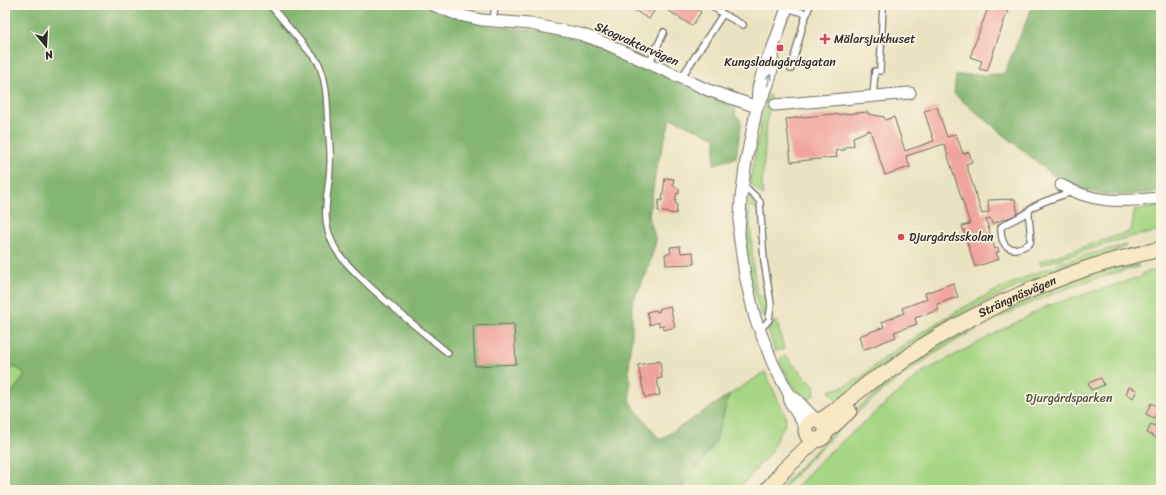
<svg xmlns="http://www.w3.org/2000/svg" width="1166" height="495" font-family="Sriracha,sans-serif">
<rect width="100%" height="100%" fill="#fcf5e5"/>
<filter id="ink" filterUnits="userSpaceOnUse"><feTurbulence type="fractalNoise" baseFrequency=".025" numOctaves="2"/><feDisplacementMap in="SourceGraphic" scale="8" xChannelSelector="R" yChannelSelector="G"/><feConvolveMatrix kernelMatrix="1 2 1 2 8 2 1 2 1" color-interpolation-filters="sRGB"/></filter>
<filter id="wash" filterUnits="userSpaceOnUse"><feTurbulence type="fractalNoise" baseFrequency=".012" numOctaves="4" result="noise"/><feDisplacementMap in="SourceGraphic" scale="16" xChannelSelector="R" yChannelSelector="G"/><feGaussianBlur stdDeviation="0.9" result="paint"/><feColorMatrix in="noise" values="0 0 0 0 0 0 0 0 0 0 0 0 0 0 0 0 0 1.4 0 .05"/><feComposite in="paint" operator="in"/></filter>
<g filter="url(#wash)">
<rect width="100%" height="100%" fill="#eae3c1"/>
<g fill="#a6d583" stroke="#688057">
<path d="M767 95H769L771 100 767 120 762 187 763 196 753 187 750 181 761 122Z"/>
<path d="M749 198 753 201 756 209 749 205 753 266 757 294 766 298 768 314 766 316H762C747 278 744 239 747 199Z"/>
<path d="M1161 207V231L1129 237 1041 265 1039 263 1044 260 1131 231 1135 209Z"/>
<path d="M1126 245 1125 247C1086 263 1045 274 1006 292 968 309 929 332 895 356 876 370 858 387 839 403L829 391C838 388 849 385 857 380 866 374 874 366 883 359 903 345 923 331 944 319 998 286 1064 258 1126 245Z"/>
<path d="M1138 265V267C1060 286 986 319 920 363 896 379 874 398 853 416L851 414 901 371 957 334 1030 297 1091 274 1120 266Z"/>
<path d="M1161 269V490H794L823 458 921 373 1047 306 1141 277 1143 273Z"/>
<path d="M777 321 784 349 775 351 768 330 772 323Z"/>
<path d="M786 355 796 368 815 387 814 395 805 401 793 386 780 363V359Z"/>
<path d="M15 367 23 372 24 377 5 401V374L9 370Z"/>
<path d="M765 372 786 417 784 426 774 443 771 452 738 490H680L715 443 729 395Z"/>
<path d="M844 421 846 423 808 461 782 490H778Z"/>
</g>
<g fill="#84b671" stroke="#58704e">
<path d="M5 5H424L429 8 492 26 541 31 589 41 646 67 678 83 736 107 735 115 740 119 741 124 736 157 732 159 714 164 716 138 671 118 656 169 649 216 656 241 647 272 632 303V336L629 355 630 402 660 440 729 395 715 443 680 490H5V401L24 377 23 372 15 367 9 370 5 374Z"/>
<path d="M1033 5H1161V192C1141 193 1116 197 1096 193 1081 190 1067 182 1053 175L954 94 956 75 1004 74Z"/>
</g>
<g id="blocks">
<g fill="#f0a49e">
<path d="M635 5H658L649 19 632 9Z"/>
<path d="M660 5H690L701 12 692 26Z"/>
<path d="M989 5H1015L1014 8 1009 7 987 71 979 69 982 61 970 57Z"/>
<path d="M937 107 947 137 956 134 963 154 969 152 972 162 966 164 982 214 989 212 988 200 1015 199 1018 214 992 224 990 218 986 220 995 249 998 248 999 252 996 253 999 259 975 267 962 226 970 224 944 144 906 156 910 167 885 175 870 130 853 137 854 146 845 147V150H836L837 157 791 162 786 119 832 114V115L868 112V114L884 117 885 120 894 117 905 151 934 141 924 111Z"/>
<path d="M665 178 674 179 673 186 679 188V194L677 193 675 203 677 204 676 214 658 211 659 200 662 201Z"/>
<path d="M680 246 681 253 693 252 694 264 666 265 665 254 671 253 670 247Z"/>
<path d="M953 283 958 297 937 304 939 310 915 318 917 324 894 332 896 337 863 350 859 336 884 327 882 322 904 313 902 308 927 299 925 293Z"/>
<path d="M670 306 675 327 664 330 663 325 659 326V322L650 325 647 312 656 310 657 312 660 311 659 309Z"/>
<path d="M514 324 516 364 475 366 473 326Z"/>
<path d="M660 361 662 378 657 379 660 395 645 398 638 365Z"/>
<path d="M1101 378 1104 385 1091 390 1088 383Z"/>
<path d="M1129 387 1137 390 1133 398 1126 394Z"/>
<path d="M1151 403 1159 407 1154 418 1146 414Z"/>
<path d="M1151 424 1161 429V440L1147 433Z"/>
</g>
</g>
</g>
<g filter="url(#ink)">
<use href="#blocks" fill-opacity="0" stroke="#6e6b60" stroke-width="1"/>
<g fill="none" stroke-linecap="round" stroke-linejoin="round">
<g stroke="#6e6b60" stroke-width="8">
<g id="lane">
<path d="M270 5 318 62C327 81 327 103 328 124 329 138 331 152 330 166 329 196 319 217 334 246 340 258 350 267 359 276 387 304 418 328 448 353"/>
<path d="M787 8 807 14"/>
<path d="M723 14 743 25"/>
<path d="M493 21 495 5"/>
<path d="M649 64 664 32"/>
<path d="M791 69 804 21 810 5"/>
<path d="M880 71 883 5"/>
<path d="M681 78 723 14 711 5"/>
<path d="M873 97 875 71"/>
<path d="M743 185 755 196 760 202 764 261 771 304 769 320 760 330"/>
<path d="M1029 210C1028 222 1032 232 1030 243 1025 247 1021 248 1015 249 1002 249 1001 237 1001 227 1008 222 1016 219 1023 215 1027 213 1030 209 1033 207 1045 200 1060 196 1072 192"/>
</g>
</g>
<g stroke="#6e6b60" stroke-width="13">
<g id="street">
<path d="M433 5 459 15 482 20 530 24 580 34 600 41 708 90 757 107"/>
<path d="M788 5 772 50 765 63 758 88 757 107 746 161 741 198 739 234 745 276 755 318 773 364 789 394 790 402 806 428"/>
<path d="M758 105C769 86 774 72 772 50"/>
<path d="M775 105 910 93"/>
<path d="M1061 185C1097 205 1122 201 1161 198"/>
<path d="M789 394 796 399 816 420"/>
</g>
</g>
<g stroke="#6e6b60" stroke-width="17">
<g id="secondary">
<circle cx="816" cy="430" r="10"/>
<path id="s1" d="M819 421C838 411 853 395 870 382 875 378 881 376 886 373 899 365 910 355 923 346 973 314 1028 289 1085 269 1109 261 1135 255 1161 249"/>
<path d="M826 432 849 411"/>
<path d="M767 490 784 470 815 440"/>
</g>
</g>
<use href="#lane" stroke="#fff" stroke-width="5.5"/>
<use href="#street" stroke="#fff" stroke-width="11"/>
<use href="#secondary" stroke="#f8e8c3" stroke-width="15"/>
</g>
<defs><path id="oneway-shaft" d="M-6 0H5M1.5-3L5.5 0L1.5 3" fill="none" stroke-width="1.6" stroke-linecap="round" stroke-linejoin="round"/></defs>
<use stroke="#a0a0a0" href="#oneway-shaft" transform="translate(769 80) rotate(-76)"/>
</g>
<g fill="#d1495b" stroke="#fcf5e5" stroke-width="1.5">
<path d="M823 33h4v4h4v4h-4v4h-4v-4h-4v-4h4z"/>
<rect x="776" y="44" width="8" height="8" rx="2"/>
<circle cx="901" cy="237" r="4"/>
</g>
<g text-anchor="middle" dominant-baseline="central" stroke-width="3.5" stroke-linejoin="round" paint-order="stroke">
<g font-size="12" fill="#2b2b2b" stroke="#fcf5e5" text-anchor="start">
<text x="834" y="39">Mälarsjukhuset</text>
<text x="780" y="62" text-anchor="middle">Kungsladugårdsgatan</text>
<text x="909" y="237">Djurgårdsskolan</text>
</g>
<g font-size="12" fill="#2b2b2b" stroke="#fcf5e5">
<text transform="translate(637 44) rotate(24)">Skogvaktarvägen</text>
<text stroke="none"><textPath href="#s1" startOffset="235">Strängnäsvägen</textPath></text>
</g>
<g font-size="12" fill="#4a5641" stroke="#fcf5e5">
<text x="1069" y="398">Djurgårdsparken</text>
</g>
</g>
<rect width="1166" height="495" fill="none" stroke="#fcf5e5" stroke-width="20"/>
<g transform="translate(46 46) rotate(162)" stroke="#fcf5e5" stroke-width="3" paint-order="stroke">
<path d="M0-3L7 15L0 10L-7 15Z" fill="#2b2b2b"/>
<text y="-6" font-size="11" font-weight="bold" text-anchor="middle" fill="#2b2b2b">N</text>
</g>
</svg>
